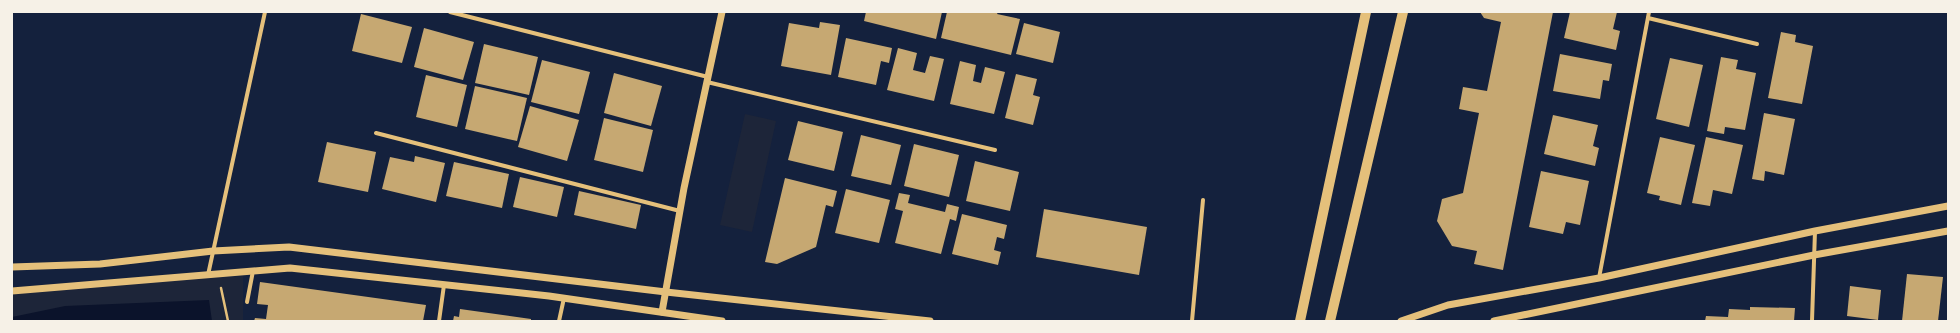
<svg xmlns="http://www.w3.org/2000/svg" width="1960" height="333" font-family="Merriweather,serif">
<rect width="100%" height="100%" fill="#14213d"/>
<g fill="#1d2539">
<path d="M745 114 776 121 752 232 720 225Z"/>
<path d="M243 276V321H12V288Z"/>
</g>
<path fill="#0b132b" d="M209 300 212 321H12V317L65 306Z"/>
<g fill="#c6a872">
<path d="M866 12H942L936 39 864 21Z"/>
<path d="M947 12H998L997 14 1020 19 1011 55 941 38Z"/>
<path d="M1480 12H1553L1503 270 1474 264 1477 251 1452 246 1437 221 1442 199 1463 193 1479 113 1459 109 1463 87 1487 91 1501 22 1484 18Z"/>
<path d="M1570 12H1617L1613 29 1620 31 1616 50 1564 38Z"/>
<path d="M361 14 412 27 402 63 352 51Z"/>
<path d="M820 22 840 25 831 75 781 66 789 23 819 28Z"/>
<path d="M1024 23 1060 32 1053 63 1016 54Z"/>
<path d="M424 28 474 42 463 80 414 67Z"/>
<path d="M1781 32 1796 35 1795 42 1813 46 1802 104 1768 98Z"/>
<path d="M846 38 892 48 889 63 881 61 876 85 838 77Z"/>
<path d="M484 44 538 57 529 95 475 83Z"/>
<path d="M898 48 917 53 913 70 925 73 930 56 944 59 934 101 887 90Z"/>
<path d="M1560 54 1612 64 1609 81 1603 80 1600 99 1553 91Z"/>
<path d="M1721 57 1738 60 1736 69 1756 73 1745 130 1725 127 1724 134 1707 131Z"/>
<path d="M1670 58 1703 65 1689 127 1656 119Z"/>
<path d="M542 60 590 72 579 114 531 102Z"/>
<path d="M960 61 976 65 973 81 981 83 985 67 1005 72 994 114 950 104Z"/>
<path d="M614 73 662 86 651 126 604 113Z"/>
<path d="M1016 74 1037 79 1033 95 1040 97 1033 125 1005 118Z"/>
<path d="M426 75 467 85 457 127 416 117Z"/>
<path d="M475 86 527 98 517 141 465 129Z"/>
<path d="M530 106 579 120 567 161 518 147Z"/>
<path d="M1764 113 1795 119 1784 175 1765 171 1764 181 1752 179Z"/>
<path d="M1553 115 1598 125 1593 146 1599 148 1595 166 1544 154Z"/>
<path d="M604 118 653 130 643 172 594 160Z"/>
<path d="M798 121 843 132 834 171 788 160Z"/>
<path d="M861 135 901 145 891 185 851 176Z"/>
<path d="M1660 137 1695 145 1681 205 1659 200 1660 196 1647 193Z"/>
<path d="M1706 137 1743 145 1732 194 1713 190 1710 206 1692 203Z"/>
<path d="M327 142 376 152 368 192 318 182Z"/>
<path d="M914 144 959 155 949 197 904 186Z"/>
<path d="M415 156 445 163 436 202 382 189 390 157 414 162Z"/>
<path d="M975 161 1019 172 1010 211 966 201Z"/>
<path d="M454 162 509 174 502 208 446 196Z"/>
<path d="M1541 171 1589 181 1580 225 1566 222 1563 234 1529 227Z"/>
<path d="M520 177 564 187 557 217 513 207Z"/>
<path d="M785 178 837 191 833 207 826 205 816 247 777 264 765 262Z"/>
<path d="M846 189 890 200 879 243 835 233Z"/>
<path d="M579 191 641 205 636 229 574 215Z"/>
<path d="M899 193 910 195 908 203 945 212 947 204 959 207 956 221 950 219 941 254 895 243 903 211 895 209Z"/>
<path d="M1044 209 1147 227 1139 275 1036 257Z"/>
<path d="M962 214 1007 225 1004 239 997 237 994 250 1001 252 998 265 952 254Z"/>
<path d="M1907 274 1943 277 1938 321H1902Z"/>
<path d="M260 282 426 305 423 321H254L255 318 266 319 268 305 257 304Z"/>
<path d="M1850 286 1881 290 1878 320 1847 316Z"/>
<path d="M1750 307 1795 308 1794 321H1705L1706 316 1728 317 1729 309 1750 310Z"/>
<path d="M460 309 531 319V321H453L454 316 459 317Z"/>
</g>
<g fill="none" stroke-linecap="round" stroke-linejoin="round">
<path stroke="#e5c07b" stroke-width="2.5" d="M221 288 228 321"/>
<g stroke="#e5c07b" stroke-width="4">
<path d="M450 12 708 77"/>
<path d="M1648 18 1757 44"/>
<path d="M707 82 995 150"/>
<path d="M376 133 680 211"/>
<path d="M208 275 265 12"/>
<path d="M1599 278 1649 12"/>
<path d="M247 302 253 271"/>
<path d="M439 321 444 285"/>
<path d="M559 321 564 298"/>
<path d="M1192 321 1203 200"/>
<path d="M1812 321 1815 231"/>
</g>
<g stroke="#e5c07b" stroke-width="7">
<path d="M12 267 100 264 213 251 289 247 666 292 930 321"/>
<path d="M12 291 290 268 549 296 722 321"/>
<path d="M662 312 684 188 722 12"/>
<path d="M1401 321 1448 305 1599 278 1815 231 1948 206"/>
<path d="M1494 321 1814 255 1948 231"/>
</g>
<g stroke="#e5c07b" stroke-width="10">
<path d="M1300 321 1366 12"/>
<path d="M1330 321 1403 12"/>
</g>
</g>
<rect width="1960" height="333" fill="none" stroke="#f6f1e7" stroke-width="26"/>
</svg>
